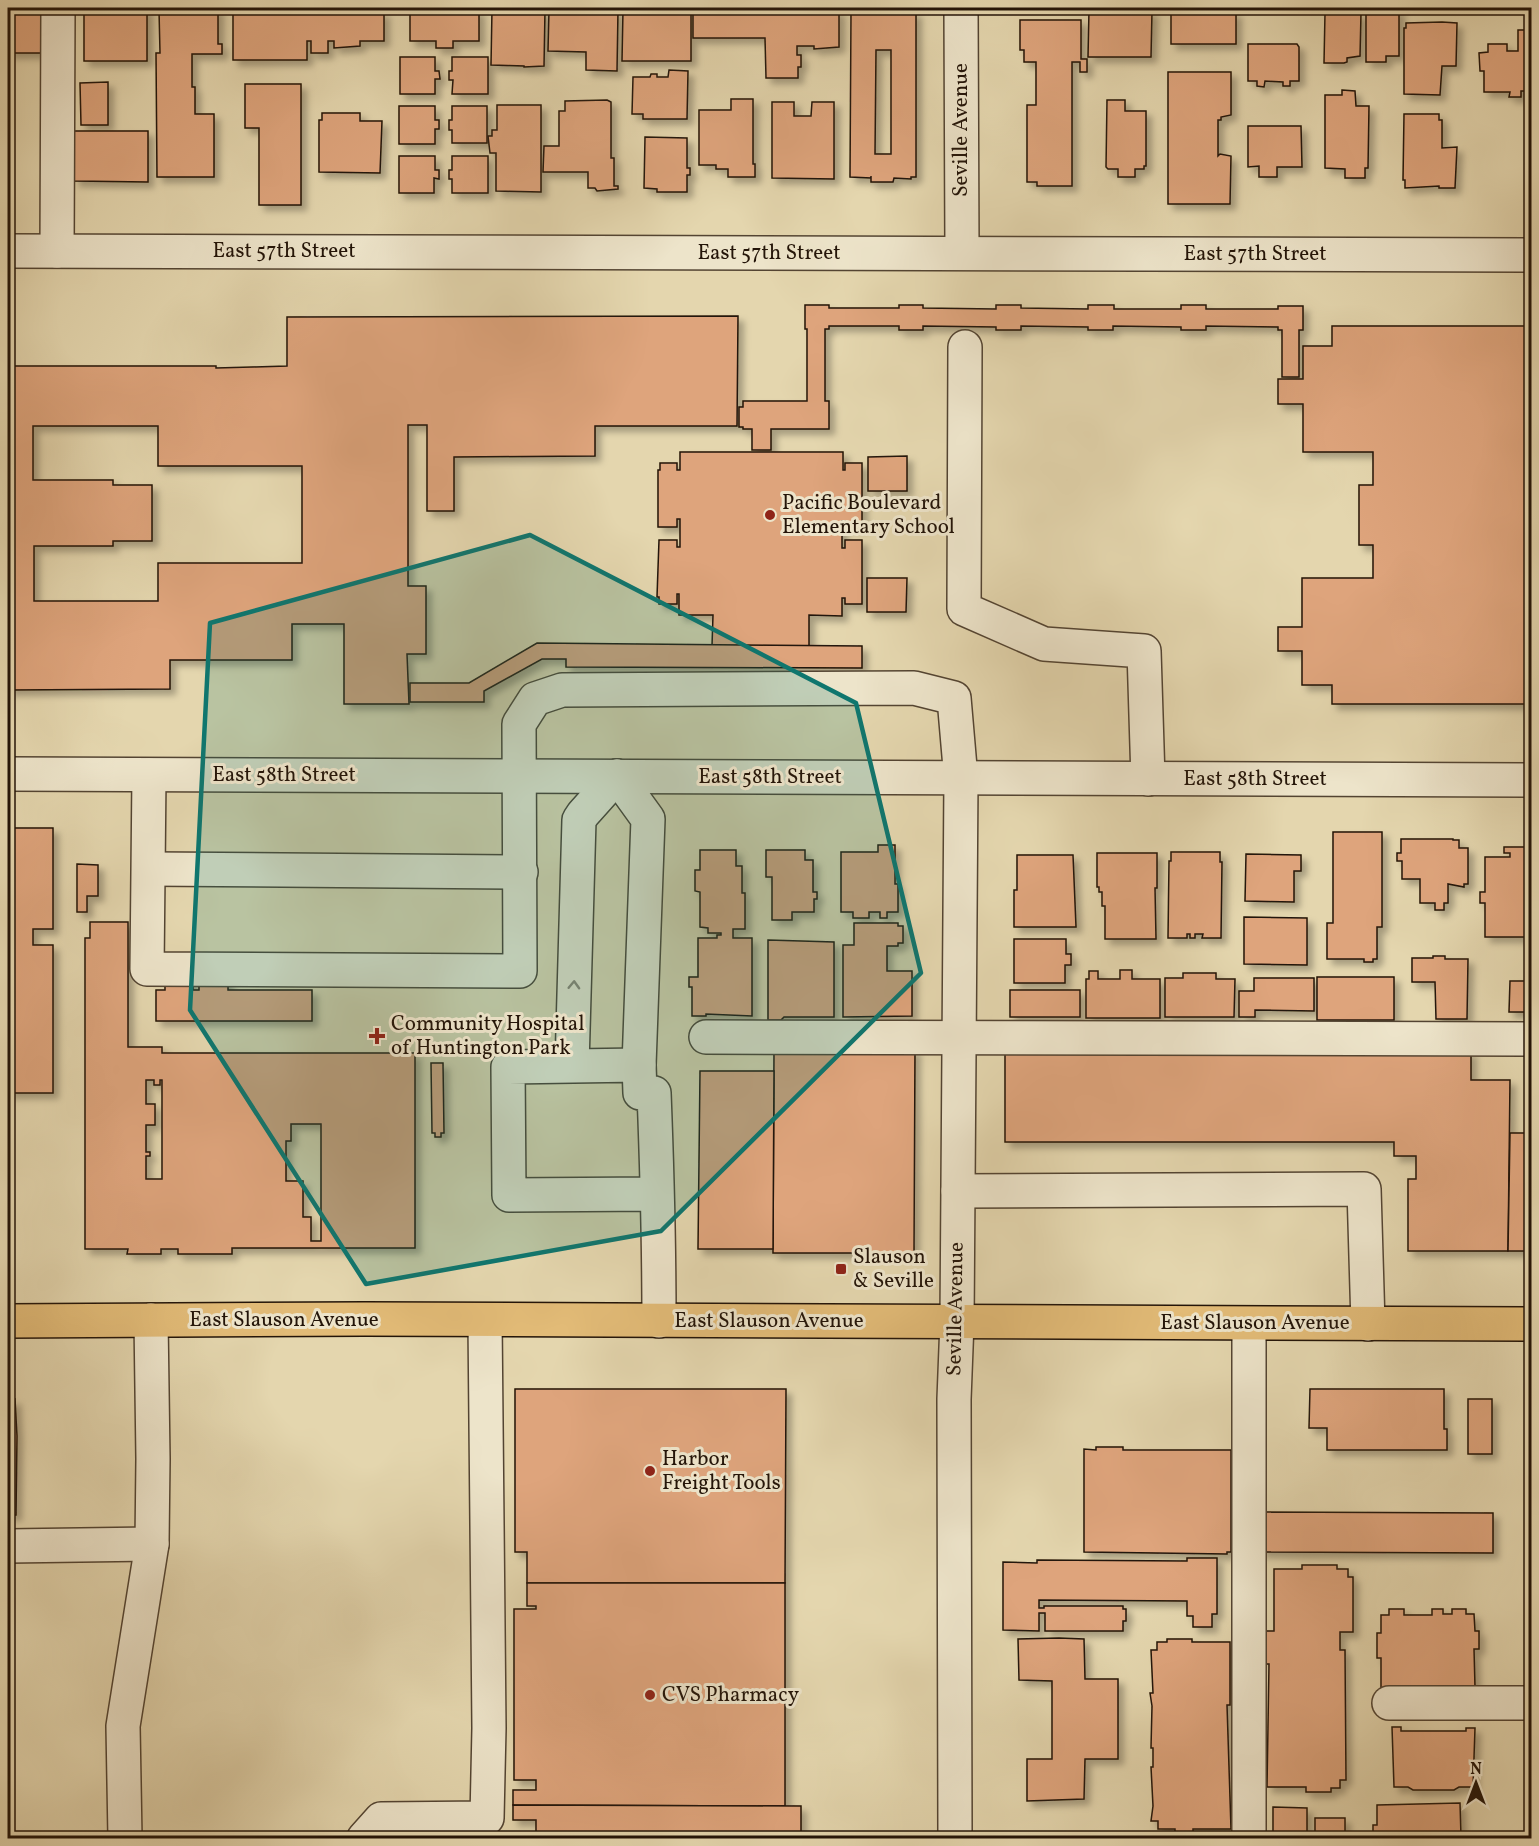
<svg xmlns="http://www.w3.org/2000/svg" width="1539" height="1846" font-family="Vollkorn,serif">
<defs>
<filter id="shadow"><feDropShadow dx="5.5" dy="5.5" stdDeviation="3" flood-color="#0004"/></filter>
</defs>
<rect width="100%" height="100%" fill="#e4d6ae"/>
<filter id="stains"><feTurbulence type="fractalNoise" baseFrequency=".00333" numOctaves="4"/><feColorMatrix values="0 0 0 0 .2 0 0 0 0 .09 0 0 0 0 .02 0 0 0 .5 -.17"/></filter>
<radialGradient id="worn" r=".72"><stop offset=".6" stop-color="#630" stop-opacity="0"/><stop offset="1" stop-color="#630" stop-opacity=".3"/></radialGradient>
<g fill="#dea47c" stroke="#231408" stroke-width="1.5" fill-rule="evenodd" filter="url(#shadow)">
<rect x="8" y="8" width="42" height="45"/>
<rect x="84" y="8" width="63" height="53"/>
<path d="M164 8H218V44H222V54H192V87H195V114H214V177H157L156 53H160L159 10Z"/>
<path d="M492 9 545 10 544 66 524 67V66L491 65Z"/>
<path d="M1366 9H1399V56H1386V62H1366Z"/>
<path d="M410 10H479V41H453V48H436V41H410Z"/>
<path d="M549 10H618L617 71 586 70V52L548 51Z"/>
<path d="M623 10H691V61H622Z"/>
<path d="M693 10H839V47L814 49V46H797V55H801V67H798V78H766L765 38H693Z"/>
<path d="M1089 10 1152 11 1151 57H1088Z"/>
<path d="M233 12H384V41H360V46L334 48V41H328V53H311V41H307V60H233Z"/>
<path d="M851 12H916V177H911V179L894 178 893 182H871V176V178L850 177ZM876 50H891V154H875Z"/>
<rect x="1171" y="12" width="65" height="32"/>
<path d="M1325 13H1361L1360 56 1347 58V62L1344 63H1324Z"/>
<path d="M1020 20H1081V59H1087V72H1080V62H1072V186H1037V182H1027V105H1036V62H1024V50H1020Z"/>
<path d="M1442 22 1457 23 1456 66H1442L1440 95 1404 94V28H1406V23Z"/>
<path d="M1518 30H1532V91H1521V97H1509L1510 92H1484V71H1480L1479 53 1488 52V44H1507V51H1518Z"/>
<path d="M1248 44H1297L1299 47V81H1290V86H1283V82L1265 81 1264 87 1257 86V81H1248Z"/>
<path d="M400 57H435V71H439L440 79H435V94H400Z"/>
<path d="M452 57H488V94H452L453 80H449V71H452Z"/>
<path d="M669 70 688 71 687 119H643V114H632L633 77H650L651 74H657V77H668Z"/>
<path d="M1168 72H1231V115L1221 117V120H1218V156L1220 154 1231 156 1230 204H1168Z"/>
<path d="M108 82V125H81L80 83Z"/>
<path d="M245 84H301V205H259V128H245Z"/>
<path d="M1342 90 1355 91 1356 106H1369L1368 168H1365V178H1345V169L1325 168V95H1342Z"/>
<path d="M731 99H753V164H755V177H728V169H716V165H699V110H731Z"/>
<path d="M607 100 611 102V158H614V186H618V189L597 191 595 188H588V172H543L544 146H559V111H565V101Z"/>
<path d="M1107 100H1125V111H1146V166H1144V169H1135V177H1118V169H1108L1106 167Z"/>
<path d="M772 102H794V116H811L812 102H834V179L772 178Z"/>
<path d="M497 105H541V192L496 191V153H490L488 136H492V130H497Z"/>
<path d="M399 106H435V120H439V129H435V144H399Z"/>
<path d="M452 106H487V143H452V130H449V120H452Z"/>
<path d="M322 113H360V121H382L380 173 319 172V120H322Z"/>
<path d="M1404 114H1439V120H1442V148L1457 147 1455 188H1439V186L1405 188V180H1403Z"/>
<path d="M1248 126H1301L1302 167H1277V177H1259V166L1248 167Z"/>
<path d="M74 131H148V182L74 181Z"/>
<path d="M645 137 687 138V168H690V175H687V192H657V189L644 188Z"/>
<path d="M399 156H435V170H439V179L434 178V193H399Z"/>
<path d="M452 156H488V193H452V179H449V170H452Z"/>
<path d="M805 305H829V308H899V305H923V308L996 309V305H1021V308L1088 309V305H1114V309H1181V305H1206V309H1278V306H1303V330H1299V377H1282V330H1278V327L1206 326V330H1181V327L1113 326V330H1088V327L1021 326V330H996V327L923 326V330H899V326H829V329H825V401H829V429H771V450H752V429H743V427H739V407H743V401H807V329H805Z"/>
<path d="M738 316 737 426H595V456L454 457V511H427V425H408V586H426V654H407L409 704H344V624H292V660H170V689L8 690V366H216V368L287 366V317ZM33 426H158V466H302V563H158V601H34V546H113V541H152V485H113V480H33Z"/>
<path d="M1332 326H1532V452H1527V485H1532V545H1526V579H1532V704H1332V685H1302V651H1278V627H1302V578H1373V545H1359V485H1373V452H1303V404H1278V379H1303V346H1332Z"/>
<path d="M680 452H843V470H845V463H862V527H845V521H842V548H845V540H862V604H845V598H842V616L809 615V646H712L713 615H679V594H677V604H659V597H657L659 540H677V547H680V519H677V527H658V470H660V463H677V470H680Z"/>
<path d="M907 456V491H868V457Z"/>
<path d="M867 578H907L906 612H867Z"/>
<path d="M537 643 862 646V668L566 667V659H542L484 691V702H410V683H469Z"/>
<path d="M8 828H53V929H33V945H53V1093H8Z"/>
<path d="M1333 832H1382V927H1377V959H1373V962H1364V959H1327V923H1333Z"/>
<path d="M1401 839H1453V840H1459V848H1468V884H1464V887L1448 884V903H1444V910H1435V903H1420V879H1402V861H1397V853H1401Z"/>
<path d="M878 845H895V884H898V912H887V918H880V912H869V918H853V912H841V852H878Z"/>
<path d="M1504 847H1532V937H1485V903H1480V892H1485V857H1510V853H1504Z"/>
<path d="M700 850H736V866H742V893H745V929H733V938H752V1016L706 1014V1016H692V987H689V977H698V938H717V935H721V933H708V928L700 927V892L695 891V870H700Z"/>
<path d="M766 850H805V860H813V892H817V899H814V912H792V920H772V877H766Z"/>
<path d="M1171 852H1220V862H1222L1221 938H1202L1203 934H1195V938H1190V934H1187V938H1168L1169 861H1171Z"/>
<path d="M1097 853H1157V888H1155L1156 939H1105V906H1102V892H1099V887H1097Z"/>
<path d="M1246 854 1301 855V871H1294V902L1245 901Z"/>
<path d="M1017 855H1073L1076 927H1014V890H1017Z"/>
<path d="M77 864 98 865V896H87V912H77Z"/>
<path d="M1244 917 1307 918V965L1244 964Z"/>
<path d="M90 922H128V1047H162V1053H415V1248H232V1254H178V1249H161V1254H127L128 1249H85V938H90ZM146 1080H154V1085H160V1080H162V1179H146V1156H150V1152H146V1125H155V1104H146ZM291 1124H321V1241H311V1217H303V1181H286V1141H291Z"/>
<path d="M854 923H898V926H903V943H898V946H887V971H912V1016L843 1017V945H854Z"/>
<path d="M1014 939H1066V954H1071V965H1065V983H1014Z"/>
<path d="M768 940 834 942V1017H784L781 1020H768Z"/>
<path d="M1433 956H1445V959H1468L1467 1019H1436L1435 982H1412V958H1433Z"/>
<path d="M1120 970H1132V979H1160V1018H1086V979H1089V971H1098V979H1120Z"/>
<path d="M1183 973H1216V979H1235L1234 1017H1165V978H1183Z"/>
<path d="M193 976V990H199V978H228V990H312V1021H156V990H165V977Z"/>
<rect x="1317" y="977" width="77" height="43"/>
<path d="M1254 978H1314V1011L1255 1010V1017H1239V991H1254Z"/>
<path d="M1510 981H1532V1012H1509Z"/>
<rect x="1010" y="990" width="70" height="27"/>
<path d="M774 1049H915L914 1253H773Z"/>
<path d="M1005 1051H1471V1080H1510L1508 1251H1408V1179H1416V1156H1394V1142H1005Z"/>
<path d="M431 1063H443L444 1133H441V1137H435V1133H432Z"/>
<path d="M700 1071H774L773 1249H698Z"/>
<path d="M1510 1133H1532V1251H1508Z"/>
<path d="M515 1389H786L785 1583H527V1552H515Z"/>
<path d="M1310 1389H1444V1429H1447V1450H1327V1428H1309Z"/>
<path d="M15 1399 17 1436 16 1515H11L8 1514V1401Z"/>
<rect x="1468" y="1399" width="24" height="55"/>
<path d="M1096 1447H1123V1450H1231V1552H1227V1554L1084 1552V1449L1096 1450Z"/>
<path d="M1260 1512 1493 1513V1553L1260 1552Z"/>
<path d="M1187 1558H1217V1614H1212V1627H1193V1616H1187V1601L1039 1600V1608H1044V1606H1123V1609H1126V1621H1123V1631H1045V1613H1039V1631L1003 1630V1562L1037 1563V1560L1187 1561Z"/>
<path d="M1302 1565H1337V1569H1348V1577H1353V1632H1340V1650H1345L1346 1780H1340V1788H1331V1792H1306V1787H1267L1269 1664H1266V1631H1274V1569H1302Z"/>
<path d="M527 1583H785V1806L513 1805V1790H536V1780H514V1609H536V1606H527Z"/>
<path d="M1389 1609H1404V1615H1432V1609H1443V1614H1452V1609H1466V1614H1474L1475 1631H1479V1649H1474L1475 1687 1381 1688V1658H1377V1633H1381V1615H1389Z"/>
<path d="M1059 1638 1084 1639 1085 1679H1118V1759H1085L1084 1799 1027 1801V1759H1052V1681L1019 1680 1018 1639Z"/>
<path d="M1167 1639H1192V1642H1230V1705H1227L1231 1829H1193V1833H1175V1829H1158V1821H1151L1153 1806 1151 1767H1153V1748H1151L1152 1706 1150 1693H1153L1151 1650H1157V1642H1167Z"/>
<path d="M1392 1727H1401V1731H1466V1728H1475L1473 1787H1459L1454 1790H1413L1408 1787H1394Z"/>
<path d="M1460 1803 1461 1837 1458 1838H1373V1825H1377V1805Z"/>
<path d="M513 1805 801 1806V1838H536V1820H513Z"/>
<path d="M1273 1807 1307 1808V1838H1273Z"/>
<path d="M1315 1818H1345V1835H1349V1838H1315Z"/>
</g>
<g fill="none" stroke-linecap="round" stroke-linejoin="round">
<g stroke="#534432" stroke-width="36">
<g id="minor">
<path d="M961 8 962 253"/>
<path d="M8 251 1532 255"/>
<path d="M57 251 58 8"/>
<path d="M965 347 964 609 1044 644 1144 651 1148 779"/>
<path d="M8 774 1532 780"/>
<path d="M149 775 147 969 520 971 519 724 535 699 562 690 914 688 954 698 961 779 957 1322 954 1399 955 1838"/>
<path d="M617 776 648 819 639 1065"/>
<path d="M149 869 521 872"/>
<path d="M706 1037 1532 1039"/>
<path d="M572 1065 579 820 583 814 617 776"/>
<path d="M958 1191 1364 1189 1368 1324"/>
<path d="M657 1194 509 1195 508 1067 639 1065 640 1093H654C657 1169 659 1245 659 1321"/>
<path d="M1249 1324V1838"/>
<path d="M8 1546 152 1544 153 1459 151 1320"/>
<path d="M1389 1703H1532"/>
<path d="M125 1838 123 1726 152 1544"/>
<path d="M364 1838 381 1819 487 1818 489 1728 485 1320"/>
</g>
</g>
<g stroke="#231408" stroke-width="36">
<path id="major" d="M8 1321 365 1319 1532 1324"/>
</g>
<use href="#minor" stroke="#ede4ca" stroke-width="33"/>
<use href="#major" stroke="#e2bb77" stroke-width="33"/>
</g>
<defs><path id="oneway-chevron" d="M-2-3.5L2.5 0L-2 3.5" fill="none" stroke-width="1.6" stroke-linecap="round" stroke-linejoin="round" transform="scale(1.5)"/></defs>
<use stroke="#928673" href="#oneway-chevron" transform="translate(574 985) rotate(-88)"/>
<path fill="#0f766e" fill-opacity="0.2" stroke="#0f766e" stroke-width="4.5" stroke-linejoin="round" d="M530 535 856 703 921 973 661 1231 366 1284 190 1010 210 623Z"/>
<g fill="#8f2418" stroke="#ede4ca" stroke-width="2">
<circle cx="770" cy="515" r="6"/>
<path d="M374 1027h6v6h6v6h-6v6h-6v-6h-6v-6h6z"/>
<rect x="835" y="1263" width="12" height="12" rx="3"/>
<circle cx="650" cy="1471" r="6"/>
<circle cx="650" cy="1695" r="6"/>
</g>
<g text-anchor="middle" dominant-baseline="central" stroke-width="6" stroke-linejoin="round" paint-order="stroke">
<g font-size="21" fill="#231408" stroke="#ede4ca">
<text transform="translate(961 130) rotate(-90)">Seville Avenue</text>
<text x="284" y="251">East 57th Street</text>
<text x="769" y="253">East 57th Street</text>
<text x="1255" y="254">East 57th Street</text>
<text x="284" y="775">East 58th Street</text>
<text x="770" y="777">East 58th Street</text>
<text x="1255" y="779">East 58th Street</text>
<text transform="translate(956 1309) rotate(-89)">Seville Avenue</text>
<text x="284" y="1320">East Slauson Avenue</text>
<text x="769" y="1321">East Slauson Avenue</text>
<text x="1255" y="1323">East Slauson Avenue</text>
</g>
<g font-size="21" fill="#231408" stroke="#ede4ca" text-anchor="start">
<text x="782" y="503">Pacific Boulevard<tspan x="782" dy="24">Elementary School</tspan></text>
<text x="391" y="1024">Community Hospital<tspan x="391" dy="24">of Huntington Park</tspan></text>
<text x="853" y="1257">Slauson<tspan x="853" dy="24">&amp; Seville</tspan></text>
<text x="662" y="1459">Harbor<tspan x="662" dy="24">Freight Tools</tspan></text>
<text x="662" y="1695">CVS Pharmacy</text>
</g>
</g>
<rect width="1539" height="1846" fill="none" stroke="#e4d6ae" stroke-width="30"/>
<rect x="9" y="9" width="1521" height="1828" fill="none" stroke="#231408" stroke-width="3"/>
<rect x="15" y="15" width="1509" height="1816" fill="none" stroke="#231408" stroke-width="1.5"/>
<g transform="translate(1476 1783)" stroke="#ede4ca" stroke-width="4.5" paint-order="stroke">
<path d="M0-4.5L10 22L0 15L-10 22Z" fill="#231408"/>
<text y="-9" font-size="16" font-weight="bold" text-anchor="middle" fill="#231408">N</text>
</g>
<rect width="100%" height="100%" filter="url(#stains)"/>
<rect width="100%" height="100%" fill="url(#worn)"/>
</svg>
